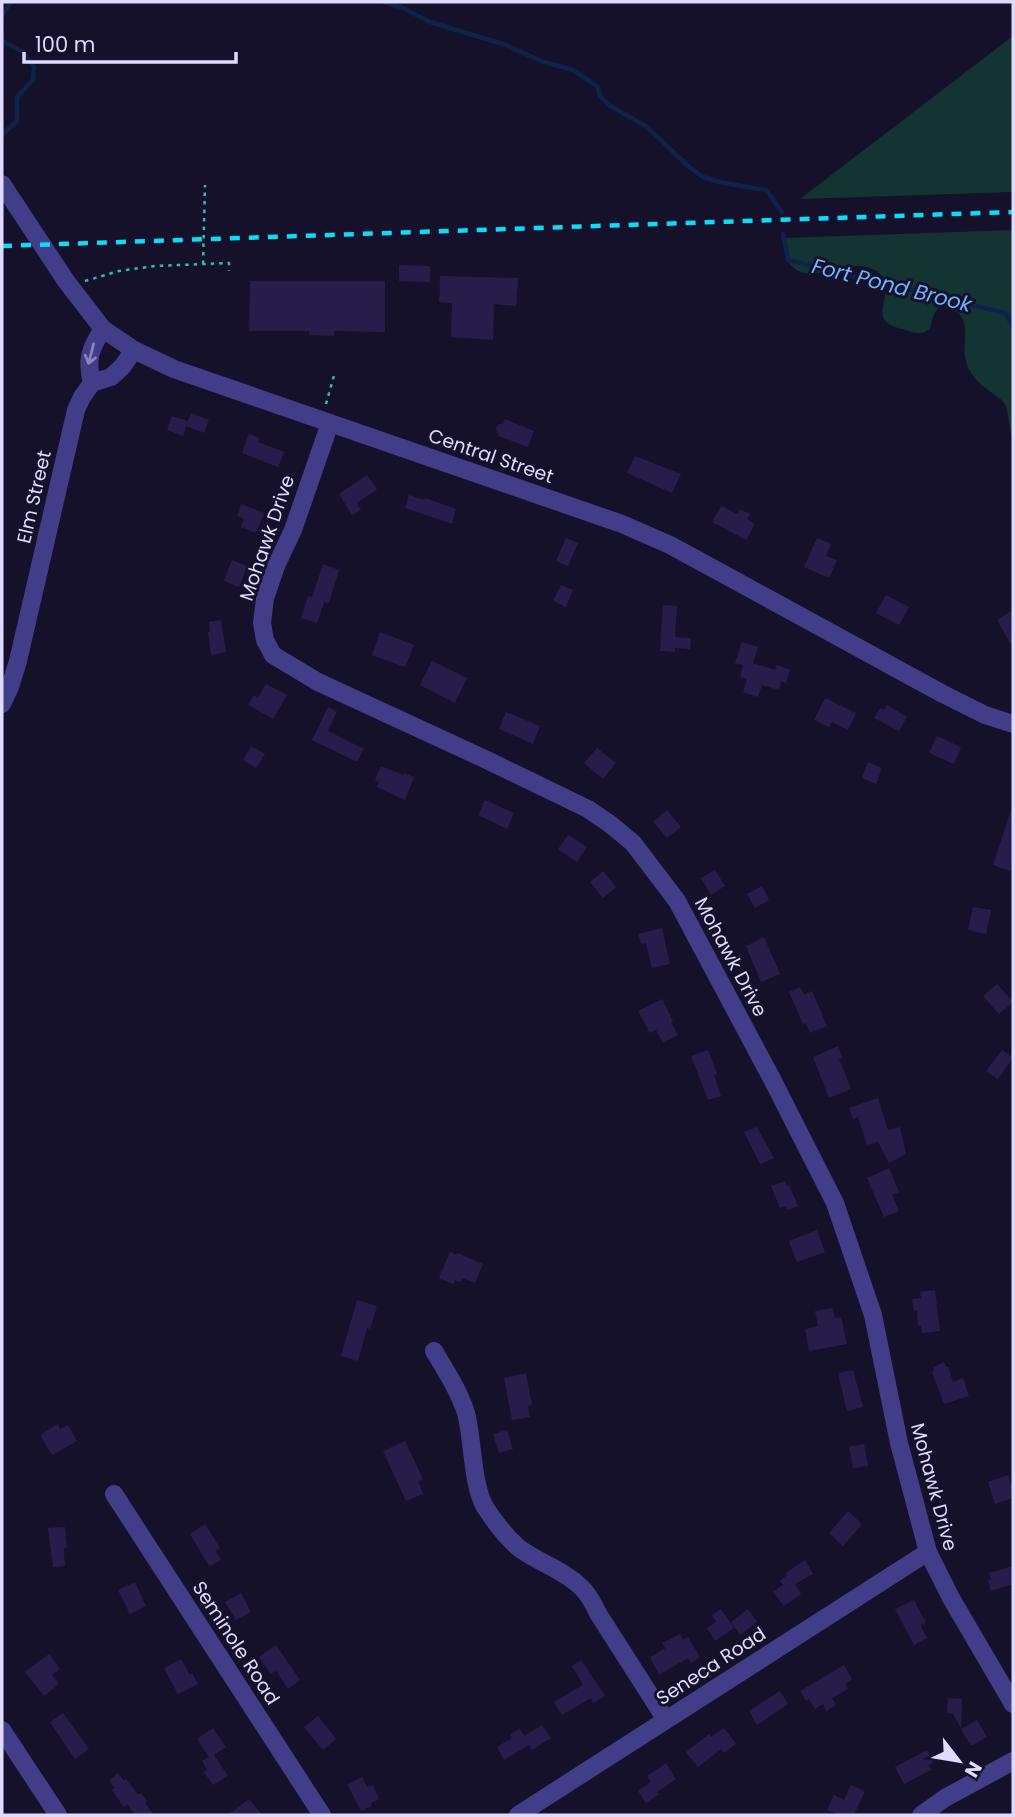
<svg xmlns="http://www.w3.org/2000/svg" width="1015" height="1817" font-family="Poppins,sans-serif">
<rect width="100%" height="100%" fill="#16112a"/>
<g fill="#143433">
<path d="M1013 36V192L800 199Z"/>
<path d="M1013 230V443L1006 406 1003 401C990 391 975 383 968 367 957 341 979 319 945 305 942 307 938 308 936 311 929 320 935 333 918 333 913 333 907 330 902 329 862 319 899 295 880 274 876 270 872 268 866 267 841 261 809 287 790 264 784 256 783 248 785 238Z"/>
</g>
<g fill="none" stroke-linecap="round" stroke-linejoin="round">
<g stroke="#0e234c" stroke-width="4.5">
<path d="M384 2 401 7 430 22 503 44 544 62 573 70 598 87 600 96 609 105 647 127 688 166 703 177 719 182 766 190 782 212"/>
<path d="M2 15 11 2"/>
<path d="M2 41 23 52 34 67 33 80 17 97V121L2 135"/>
<path d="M783 234 788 260 1005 313 1013 326"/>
</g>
</g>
<g fill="#281d4a">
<path d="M399 265 430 266V282L399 281Z"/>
<path d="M440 276 518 278 516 306 494 304 493 340 451 337 452 303 439 302Z"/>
<path d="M250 281H385V332L334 331V336L309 335V331H249Z"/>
<path d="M191 413 209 420 204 433 186 426 183 436 167 430 172 416 188 421Z"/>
<path d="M505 419 534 431 528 447 499 436 496 428 499 424H503Z"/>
<path d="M249 434 259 438 258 442 284 452 278 467 242 453Z"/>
<path d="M635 456 681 474 672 493 627 473Z"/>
<path d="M367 475 377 489 357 503 361 510 352 515 339 494Z"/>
<path d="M409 495 424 500 425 498 456 509 452 524 405 508Z"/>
<path d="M241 504 264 513 256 533 241 527 244 519 237 516Z"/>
<path d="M721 506 737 514 740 509 750 514 747 519 755 524 746 540 712 522Z"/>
<path d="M566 538 578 543 568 566 556 561Z"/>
<path d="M817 538 831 544 826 556 837 560 829 578 804 567Z"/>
<path d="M232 560 247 566 239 587 224 581Z"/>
<path d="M323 564 339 570 329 603 324 602 317 623 301 618 308 596 312 597Z"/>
<path d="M561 585 573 590 566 607 553 601Z"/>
<path d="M886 595 909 607 899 625 876 613Z"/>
<path d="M663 605 677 606 675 637 691 638 690 649 675 648V652L660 651Z"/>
<path d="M1013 610V648L997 620Z"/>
<path d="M221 620 226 652 211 655 208 632H210L209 622Z"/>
<path d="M380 632 414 645 405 667 372 655Z"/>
<path d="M742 642 758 647 753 663 775 670 777 665 790 670 786 683 781 681 779 690 762 685 758 697 743 692 747 679 740 677 743 665 735 663Z"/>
<path d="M432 661 467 678 455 703 420 685Z"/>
<path d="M266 684 287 695 273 719 248 705 254 695 258 698Z"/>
<path d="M825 698 856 713 848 730 832 722 829 727 814 720Z"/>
<path d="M887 705 907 717 899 731 874 718 880 708 884 710Z"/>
<path d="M328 707 337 711 328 731 364 749 357 762 312 740Z"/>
<path d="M506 712 540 726 533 744 499 729Z"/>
<path d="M937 736 961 747 954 764 929 753Z"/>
<path d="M251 746 265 754 256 768 243 760Z"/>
<path d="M597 748 616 763 603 779 584 763Z"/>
<path d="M868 762 882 768 876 784 862 778Z"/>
<path d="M381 766 403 775 404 773 414 777 405 800 377 787 379 782 375 780Z"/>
<path d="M485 800 514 813 507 829 478 815Z"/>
<path d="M667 810 681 827 667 838 653 822Z"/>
<path d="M1011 810H1013V860L1010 871 993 865Z"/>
<path d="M568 835 587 847 577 862 558 849Z"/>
<path d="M715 870 725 886 711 895 701 878Z"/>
<path d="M603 871 616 887 603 898 590 882Z"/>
<path d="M762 886 769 900 755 908 747 894Z"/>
<path d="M973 907 991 910 986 934 968 930Z"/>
<path d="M662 928 670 964 652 968 646 943 641 944 638 934Z"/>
<path d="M764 937 780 974 761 982 746 946Z"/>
<path d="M997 984 1013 1002 999 1014 983 996Z"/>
<path d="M800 987 804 995 812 991 827 1026 810 1033 806 1023 803 1024 789 992Z"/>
<path d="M662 999 673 1021 671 1022 678 1035 663 1043 656 1030 650 1033 638 1011Z"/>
<path d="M838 1046 843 1058 839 1059 851 1089 829 1098 813 1057Z"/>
<path d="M708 1050 717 1074 714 1075 721 1096 708 1100 691 1056Z"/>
<path d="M1002 1050 1013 1058 998 1079 986 1071Z"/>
<path d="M878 1098 888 1130 900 1127 906 1154 889 1163 878 1142 867 1145 858 1117 853 1119 849 1108Z"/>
<path d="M757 1127 774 1158 760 1164 744 1132Z"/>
<path d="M889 1168 899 1192 892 1195 899 1211 884 1217 867 1178Z"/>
<path d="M785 1181 787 1186 789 1185 798 1206 787 1210 785 1206 780 1208 771 1186Z"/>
<path d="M817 1230 825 1252 797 1262 789 1241Z"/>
<path d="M450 1252 456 1255 457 1253 483 1264 475 1283 463 1278 461 1282 455 1280 453 1284 439 1278Z"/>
<path d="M935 1290 940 1331 922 1333 921 1325 918 1326 917 1310 914 1311 912 1299 921 1298 920 1292Z"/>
<path d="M357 1300 377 1306 370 1329 367 1328 358 1361 341 1356Z"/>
<path d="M833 1308 835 1318 841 1317 847 1344 809 1351 805 1329 818 1326 815 1311Z"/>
<path d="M944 1362 946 1367H948L953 1382 963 1378 969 1396 944 1404 932 1372 934 1371 933 1367Z"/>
<path d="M853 1370 863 1407 847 1411 838 1373Z"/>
<path d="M526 1373 532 1405 528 1406 530 1417 512 1420 504 1378Z"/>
<path d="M58 1424 60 1429 68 1425 77 1441 52 1455 40 1435Z"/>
<path d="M507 1430 513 1449 499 1453 493 1434Z"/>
<path d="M405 1441 423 1479 418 1482 423 1494 406 1501 383 1451Z"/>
<path d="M864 1444 868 1466 853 1468 849 1447Z"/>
<path d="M1008 1475 1013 1490V1498L995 1504 988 1482Z"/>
<path d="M848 1511 862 1524 843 1546 829 1533Z"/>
<path d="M205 1524 220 1548 215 1551 221 1560 209 1566 190 1534Z"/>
<path d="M65 1527 67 1548H64L65 1566 53 1567 48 1528Z"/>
<path d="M805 1560 813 1574 795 1584 801 1594 784 1606 773 1592 783 1585 780 1581 787 1575 786 1573Z"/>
<path d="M1013 1566V1584L991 1591 988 1580H991L989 1573Z"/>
<path d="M135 1582 146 1606 130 1614 118 1590Z"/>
<path d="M241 1593 251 1612 236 1620 225 1602Z"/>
<path d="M914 1600 926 1623 920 1625 927 1638 914 1645 895 1609Z"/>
<path d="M721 1609 734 1628 715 1641 707 1628 716 1622 712 1615Z"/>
<path d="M748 1609 757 1622 740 1635 731 1622Z"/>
<path d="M680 1634 683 1640 688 1637 700 1657 691 1663 688 1658 659 1675 650 1657 666 1648 662 1643Z"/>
<path d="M276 1645 300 1680 288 1689 276 1670 271 1674 259 1657Z"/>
<path d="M49 1654 60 1669 52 1675 59 1684 44 1696 25 1672Z"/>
<path d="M181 1659 190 1675 192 1673 198 1684 178 1694 164 1668Z"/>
<path d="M581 1660 605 1696 593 1703 591 1698 562 1715 554 1702 583 1685 572 1666Z"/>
<path d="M844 1665 852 1679 845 1684 848 1689 832 1698 836 1705 826 1711 823 1704 815 1709 809 1699 806 1701 800 1691Z"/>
<path d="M780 1691 788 1704 757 1725 749 1711Z"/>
<path d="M948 1698 962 1699 961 1728 953 1714 947 1713Z"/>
<path d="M63 1713 89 1749 75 1759 50 1722Z"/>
<path d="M318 1716 336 1739 323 1750 304 1727Z"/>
<path d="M977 1720 987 1737 971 1746 961 1729Z"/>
<path d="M542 1725 551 1738 532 1750 529 1745 504 1760 497 1747 512 1738 510 1734 520 1729 524 1736Z"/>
<path d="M213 1728 226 1747 214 1755 228 1776 213 1785 204 1772 207 1770 202 1761 209 1757 197 1739Z"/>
<path d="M724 1728 736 1744 724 1753 721 1749 698 1767 686 1752 709 1734 711 1737Z"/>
<path d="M927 1750 933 1763 928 1765 931 1770 904 1784 895 1767Z"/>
<path d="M666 1763 676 1779 657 1792 659 1794 646 1803 638 1791 651 1782 647 1776Z"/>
<path d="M118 1773 124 1781 126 1779 138 1795 141 1793 147 1801 145 1803 154 1815H135L127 1804 124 1807 112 1790 115 1788 109 1780Z"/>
<path d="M362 1777 367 1787 373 1785 379 1799 371 1803 372 1806 361 1811 347 1784Z"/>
<path d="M851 1785 865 1791 854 1815H839L827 1810 834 1795 844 1800Z"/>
<path d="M249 1799 262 1815H228Z"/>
</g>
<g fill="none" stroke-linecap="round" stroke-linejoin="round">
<g stroke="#32bab6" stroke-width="2.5" stroke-dasharray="3.5 5" stroke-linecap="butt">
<path d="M203 264 205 185"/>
<path d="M85 281 119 271 155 266 229 263V271"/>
<path d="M326 404 335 372"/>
</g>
<g stroke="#423d88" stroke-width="18">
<path d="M2 184 66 281 103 329 134 350 174 369 622 524 670 545 727 576 943 694 985 715 1013 724"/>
<path d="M92 383C86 359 90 349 103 329"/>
<path d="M330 423 293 530 276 566 265 598 262 623 265 640 273 655 318 682 489 761 588 809 610 824 633 843 677 901 772 1079 835 1203 873 1315 899 1443 928 1552 951 1598 1013 1704"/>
<path d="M2 704 10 687 18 661 76 410 82 397 92 383 111 377 122 367 134 350"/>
<path d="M434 1351C446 1371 459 1391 466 1413 473 1439 472 1485 485 1507 494 1521 506 1537 519 1548 539 1563 564 1570 582 1588 590 1596 594 1605 599 1615L666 1720"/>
<path d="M114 1494 322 1815"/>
<path d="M2 1730 58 1815"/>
<path d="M518 1815 928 1552"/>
<path d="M921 1815 945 1798 1013 1761"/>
</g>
<path stroke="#0adcfb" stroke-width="4.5" stroke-dasharray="10 9" stroke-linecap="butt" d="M2 246 1013 212"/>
</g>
<defs><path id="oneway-shaft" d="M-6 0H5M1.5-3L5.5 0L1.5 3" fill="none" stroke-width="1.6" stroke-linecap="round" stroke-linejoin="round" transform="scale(1.75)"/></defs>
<use stroke="#8984bd" href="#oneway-shaft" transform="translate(91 354) rotate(104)"/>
<g text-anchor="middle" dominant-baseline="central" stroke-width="6" stroke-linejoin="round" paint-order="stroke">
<g font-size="19" fill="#dfdafe" stroke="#16112a">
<text transform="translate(491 456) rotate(19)">Central Street</text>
<text transform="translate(34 497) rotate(-77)">Elm Street</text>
<text transform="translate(267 538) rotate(-71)">Mohawk Drive</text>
<text transform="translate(731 957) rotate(62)">Mohawk Drive</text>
<text transform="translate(934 1487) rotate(75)">Mohawk Drive</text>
<text transform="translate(236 1643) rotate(57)">Seminole Road</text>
<text transform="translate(711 1666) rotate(-33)">Seneca Road</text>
</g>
<g font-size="21" font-style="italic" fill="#6ab5fd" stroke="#16112a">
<text transform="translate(892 285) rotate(14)">Fort Pond Brook</text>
</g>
</g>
<rect width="1015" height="1817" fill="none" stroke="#dfdafe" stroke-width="7"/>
<g transform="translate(959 1761) rotate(121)" stroke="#16112a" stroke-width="5" paint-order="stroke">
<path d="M0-5L12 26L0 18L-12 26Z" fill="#dfdafe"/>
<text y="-10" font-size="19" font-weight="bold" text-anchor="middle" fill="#dfdafe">N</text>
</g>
<path d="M24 52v10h212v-10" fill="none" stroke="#dfdafe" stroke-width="3.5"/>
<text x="35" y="52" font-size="21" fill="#dfdafe" stroke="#16112a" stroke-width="5" paint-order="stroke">100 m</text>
</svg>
